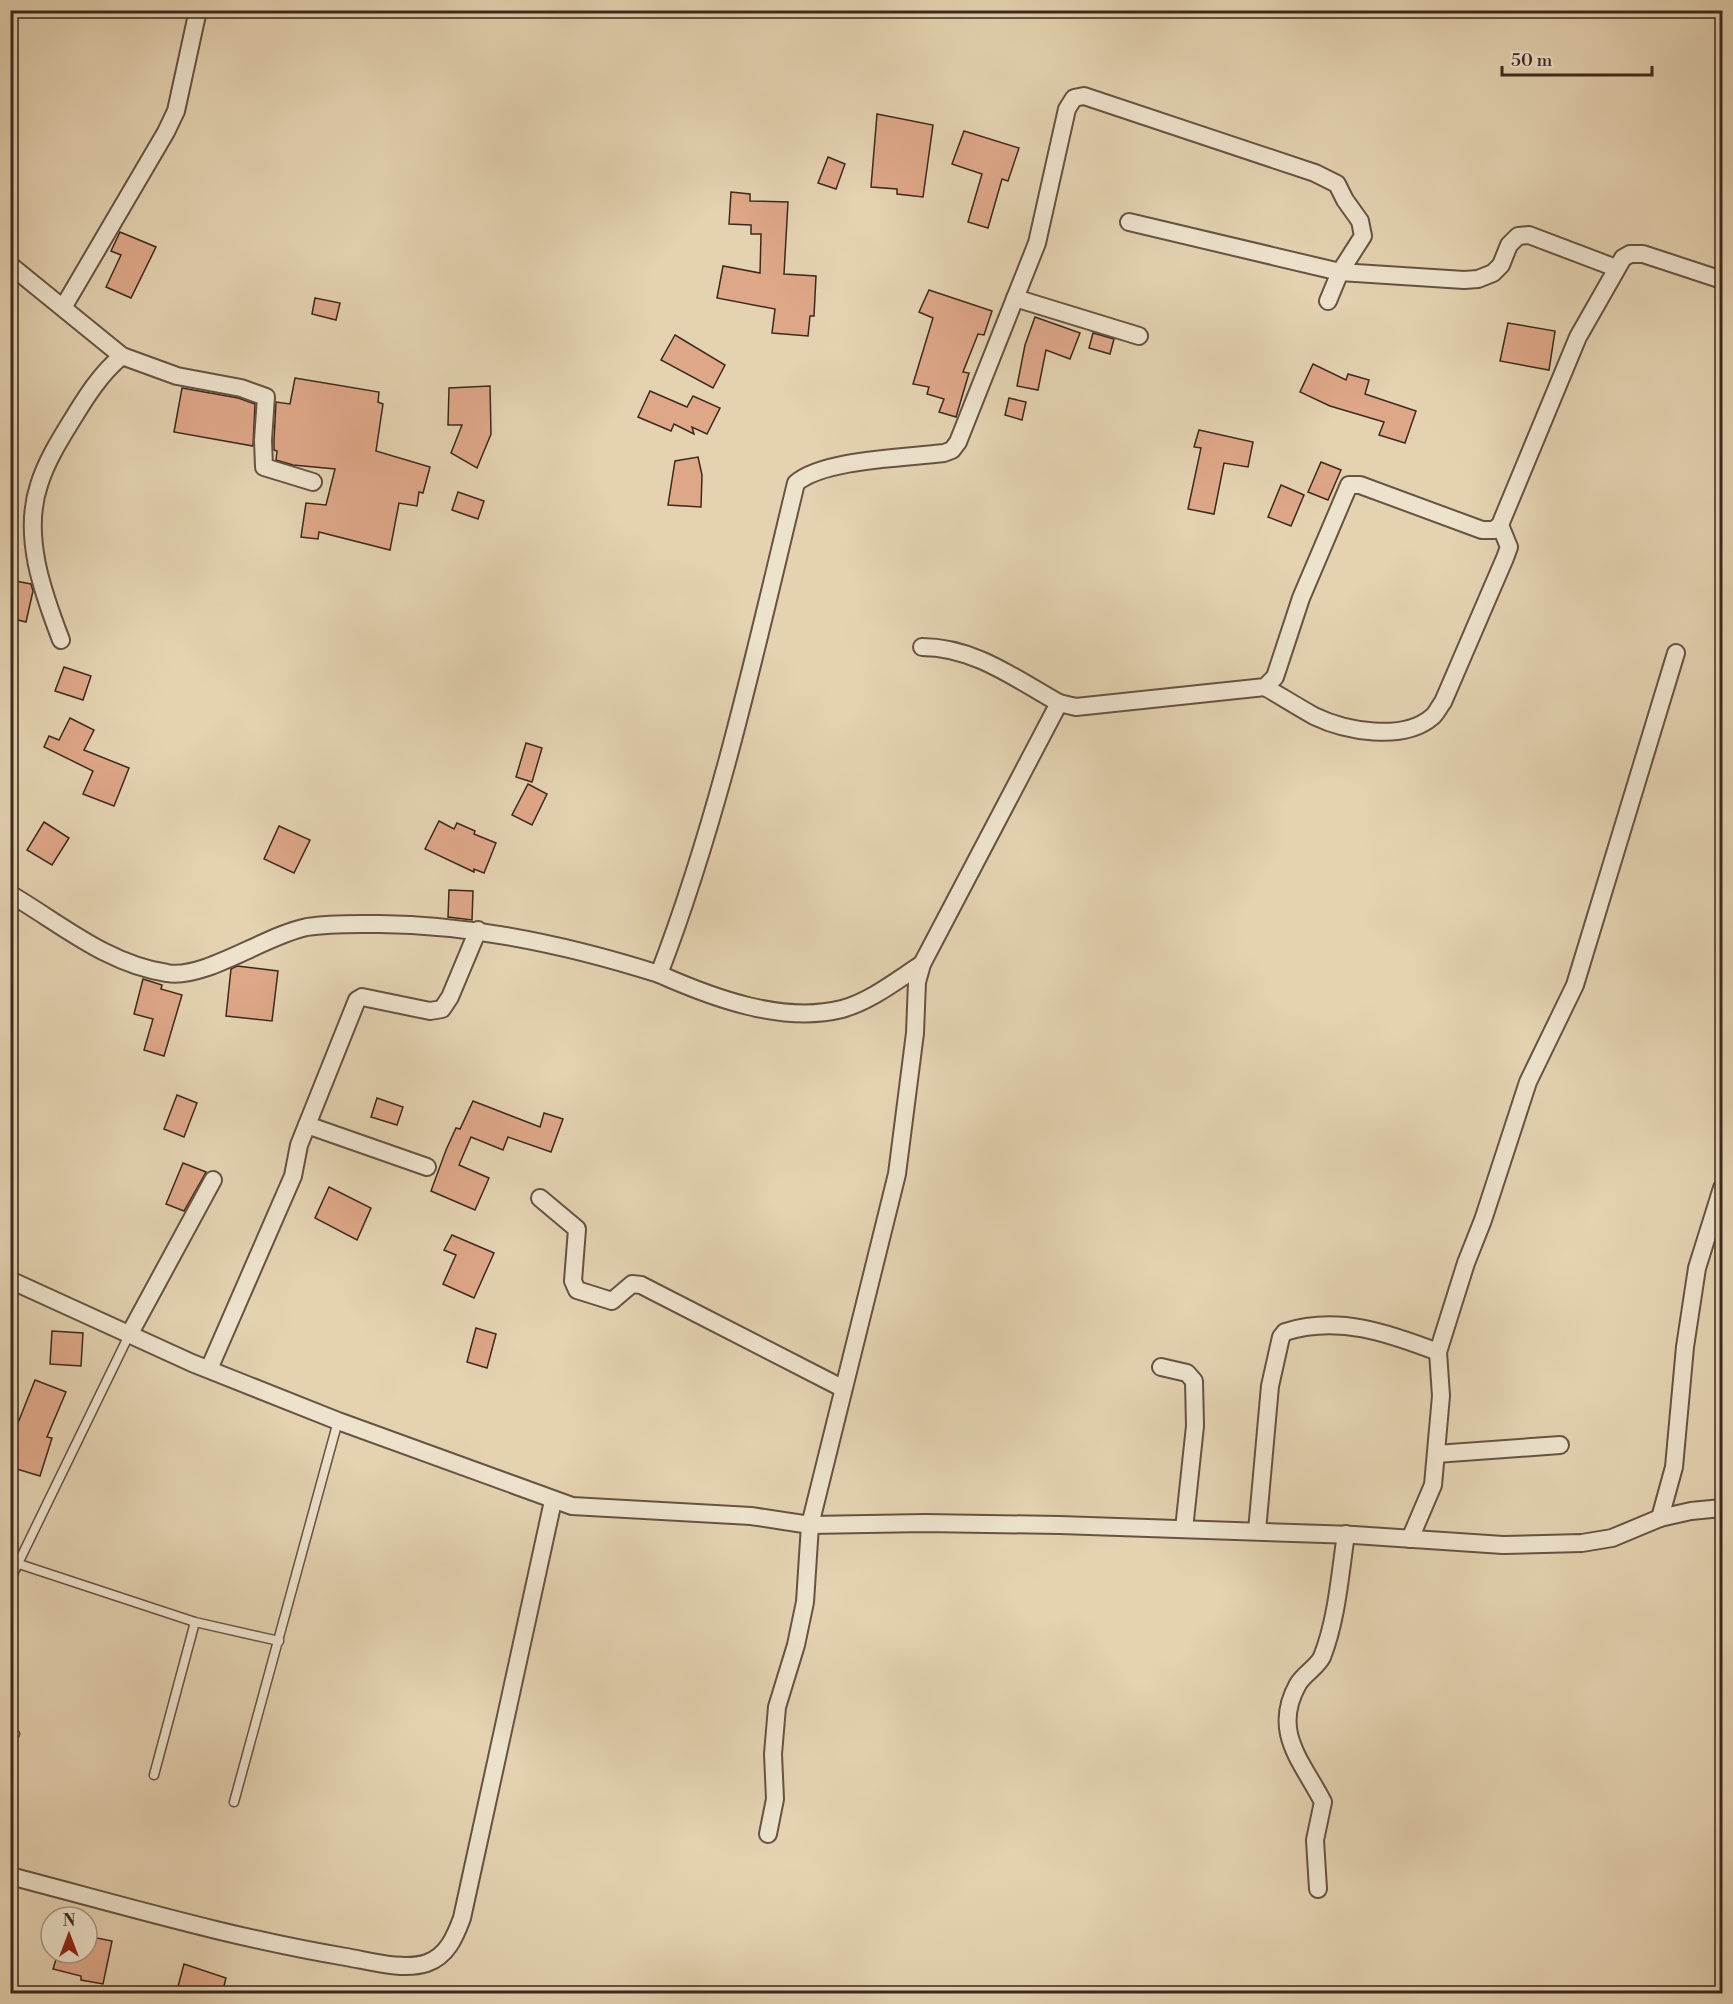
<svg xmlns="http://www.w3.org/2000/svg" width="1733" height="2004" font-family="'Libre Bodoni',serif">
<rect width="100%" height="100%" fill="#e4d2b1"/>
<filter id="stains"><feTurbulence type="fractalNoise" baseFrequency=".00333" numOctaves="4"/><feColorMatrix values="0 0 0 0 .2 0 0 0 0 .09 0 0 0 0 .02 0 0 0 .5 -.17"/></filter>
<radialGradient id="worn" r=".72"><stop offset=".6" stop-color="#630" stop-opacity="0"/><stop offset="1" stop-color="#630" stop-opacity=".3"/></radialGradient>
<g fill="#dea788" stroke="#3d291d" stroke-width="1.5">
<path d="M877 114 933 125 923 197 897 194V189L871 187Z"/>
<path d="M964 131 1019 148 1008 181 1002 179 988 228 968 222 982 174 952 164Z"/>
<path d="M828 157 845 164 836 189 818 183Z"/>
<path d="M731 192 750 194V201L788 202 784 274 816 276 814 316H810L808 336 772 333 775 309 717 298 723 266 760 273 761 234H751V225L729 224Z"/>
<path d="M120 232 156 247 131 298 106 287 121 255 111 251Z"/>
<path d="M929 290 992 311 984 335 978 334 963 372 969 373 956 417 939 412 944 399 927 394 929 387 913 384 933 318 919 312Z"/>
<path d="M315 298 340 303 336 320 312 314Z"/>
<path d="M1035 317 1080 333 1070 359 1046 350 1038 390 1017 386 1025 345Z"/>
<path d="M1508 323 1555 331 1549 370 1500 361Z"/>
<path d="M1093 333 1114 339 1110 354 1089 348Z"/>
<path d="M675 335 725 365 713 388 661 360Z"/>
<path d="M1313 364 1346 380 1348 374 1369 380 1365 394 1416 411 1405 443 1379 435 1384 422 1330 406 1300 392Z"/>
<path d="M295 378 379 392 378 402 383 404 376 451 430 467 423 493 419 492 417 506 399 503 390 550 319 532 318 539 301 537 306 503 326 505 335 469 293 465 276 460 277 451 274 450V440L276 402 290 404Z"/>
<path d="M490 386 491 434 477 468 451 453 462 425H448L449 388Z"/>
<path d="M182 388 238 398 255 404 253 446 174 432Z"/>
<path d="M650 391 687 407 693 396 720 408 707 434 692 427 694 434 674 424 671 431 638 417Z"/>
<path d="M1009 398 1026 402 1022 420 1005 415Z"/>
<path d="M1199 430 1253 442 1248 467 1224 463 1214 514 1188 509 1201 448 1194 447Z"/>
<path d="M698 457 702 475 701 507 668 505 675 461Z"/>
<path d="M1321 462 1341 470 1328 500 1308 492Z"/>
<path d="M1281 485 1304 495 1291 526 1268 517Z"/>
<path d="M458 492 484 501 478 519 452 510Z"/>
<path d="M10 580 31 584 33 591 26 622 10 618Z"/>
<path d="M64 667 91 676 83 700 55 691Z"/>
<path d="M70 718 94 730 84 750 129 768 114 806 83 794 93 771 44 747 49 736 59 740Z"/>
<path d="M526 743 542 748 532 782 516 777Z"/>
<path d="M528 784 547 794 532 825 512 815Z"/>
<path d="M439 821 454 829 457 823 475 831 474 834 496 843 484 873 474 869V872L425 849Z"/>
<path d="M44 822 69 838 52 865 27 850Z"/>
<path d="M279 826 310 840 294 873 264 859Z"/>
<path d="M449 890 473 891 472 920 448 917Z"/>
<path d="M237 966 278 971 272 1021 226 1016 231 969Z"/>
<path d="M143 979 162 985 161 989 182 995 164 1056 144 1050 153 1019 134 1014Z"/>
<path d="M177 1095 197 1103 184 1137 164 1129Z"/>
<path d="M377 1098 403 1107 397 1125 371 1117Z"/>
<path d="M473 1101 540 1127 544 1113 563 1119 551 1152 508 1137 503 1150 471 1137 459 1165 489 1178 475 1210 431 1191 446 1150 456 1128 460 1129Z"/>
<path d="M183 1163 206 1172 184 1211 166 1204Z"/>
<path d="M329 1187 371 1208 357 1240 315 1218Z"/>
<path d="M452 1235 494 1253 474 1298 443 1284 456 1255 444 1250Z"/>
<path d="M476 1328 496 1334 487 1368 467 1362Z"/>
<path d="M52 1331 83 1333 81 1366 50 1364Z"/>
<path d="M35 1380 66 1392 47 1437 52 1438 40 1476 10 1467V1443Z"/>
<path d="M87 1936 112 1941 103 1984 81 1980V1976L53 1969 58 1953H87Z"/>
<path d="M184 1964 226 1978 222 1994H176Z"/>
</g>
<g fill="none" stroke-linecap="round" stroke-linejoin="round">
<g stroke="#675342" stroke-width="11">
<g id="lane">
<path d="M19 1564 195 1622 279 1641"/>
<path d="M10 1580 129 1335"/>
<path d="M10 1732 15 1734"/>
<path d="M154 1775 195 1622"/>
<path d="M234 1802 338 1421"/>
</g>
</g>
<g stroke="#675342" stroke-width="20">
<g id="street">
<path d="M1129 222 1340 272 1464 280 1478 279 1493 273 1501 265 1509 245 1518 236 1529 235 1616 268"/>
<path d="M10 265 122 356 177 376 241 388 266 397 263 440 264 467 313 482"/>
<path d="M1015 298 1139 336"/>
<path d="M64 306 166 132 176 111 198 10"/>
<path d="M61 640C43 593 22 536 39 485 46 462 59 441 72 420 86 397 101 373 122 356"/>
<path d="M922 647C974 647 1016 679 1059 703"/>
<path d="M1265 687C1282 697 1298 707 1314 716 1345 731 1403 742 1432 717 1436 714 1439 707 1443 702L1505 558 1509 547 1500 525"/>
<path d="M10 894C61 924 107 964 167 973 204 980 266 935 307 927 331 923 356 924 380 924 476 925 568 945 659 974 720 815 756 648 796 483 824 459 905 458 944 453L952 450 958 442 1037 243 1067 109 1074 98 1084 96 1315 173 1337 184 1345 200 1360 221 1363 236 1340 272 1328 301"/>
<path d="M659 974C713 998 783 1024 842 1009 871 1001 897 980 922 964"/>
<path d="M307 1125 427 1167"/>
<path d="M540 1198 577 1229 573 1281 577 1290 612 1301 632 1284 641 1285 842 1388"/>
<path d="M10 1280 192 1363 338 1421 572 1506 751 1516 810 1525 925 1523 1060 1525 1354 1535 1503 1545 1582 1543 1612 1538 1660 1518 1691 1511 1722 1508"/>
<path d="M129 1335 213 1180"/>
<path d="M1161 1367 1187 1373 1194 1381 1195 1426 1184 1529"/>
<path d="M209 1369 293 1176 299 1145 357 1000 362 997 430 1011 442 1009 450 997 478 930"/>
<path d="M1436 1454 1560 1445"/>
<path d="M1660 1518 1674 1467 1685 1347 1697 1268 1722 1188"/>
<path d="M1257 1531 1270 1386 1281 1337 1285 1332C1338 1315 1388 1333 1438 1352"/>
<path d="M1410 1539 1433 1485 1441 1396 1438 1352 1466 1263 1483 1220 1528 1082 1575 985 1676 653"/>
<path d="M768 1834 775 1799 773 1754 777 1707 796 1645 805 1602 810 1525 897 1174 915 1033 917 982 922 964 1059 703 1076 707 1265 687 1275 677 1301 598 1349 485H1360L1482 530H1494L1500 525 1578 337 1623 258 1630 254H1643L1722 280"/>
<path d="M10 1876C122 1905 232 1938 346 1957 370 1961 403 1971 427 1963 447 1956 455 1937 462 1918L553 1501"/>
<path d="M1318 1889 1315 1840 1323 1802C1302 1761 1271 1732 1298 1684 1304 1674 1317 1667 1322 1657 1337 1619 1340 1574 1346 1534"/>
</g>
</g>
<use href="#lane" stroke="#ede2cc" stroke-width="8"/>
<use href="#street" stroke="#ede2cc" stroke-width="16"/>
</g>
<rect width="1733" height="2004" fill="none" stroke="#e4d2b1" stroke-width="36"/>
<rect x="12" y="12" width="1709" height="1980" fill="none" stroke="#3d291d" stroke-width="3"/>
<rect x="18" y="18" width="1697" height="1968" fill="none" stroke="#3d291d" stroke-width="1.5"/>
<g transform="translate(69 1935)"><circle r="28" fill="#ede2cc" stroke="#a79886" stroke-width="1.5"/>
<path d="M0-4.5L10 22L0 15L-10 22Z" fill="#8f2418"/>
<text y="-9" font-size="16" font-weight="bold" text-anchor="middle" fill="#3d291d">N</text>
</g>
<path d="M1502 66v9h150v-9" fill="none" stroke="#3d291d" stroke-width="3"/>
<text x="1511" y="66" font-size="18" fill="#3d291d" stroke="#ede2cc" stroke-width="4.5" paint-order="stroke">50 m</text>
<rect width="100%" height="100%" filter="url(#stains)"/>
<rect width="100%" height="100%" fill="url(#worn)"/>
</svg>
